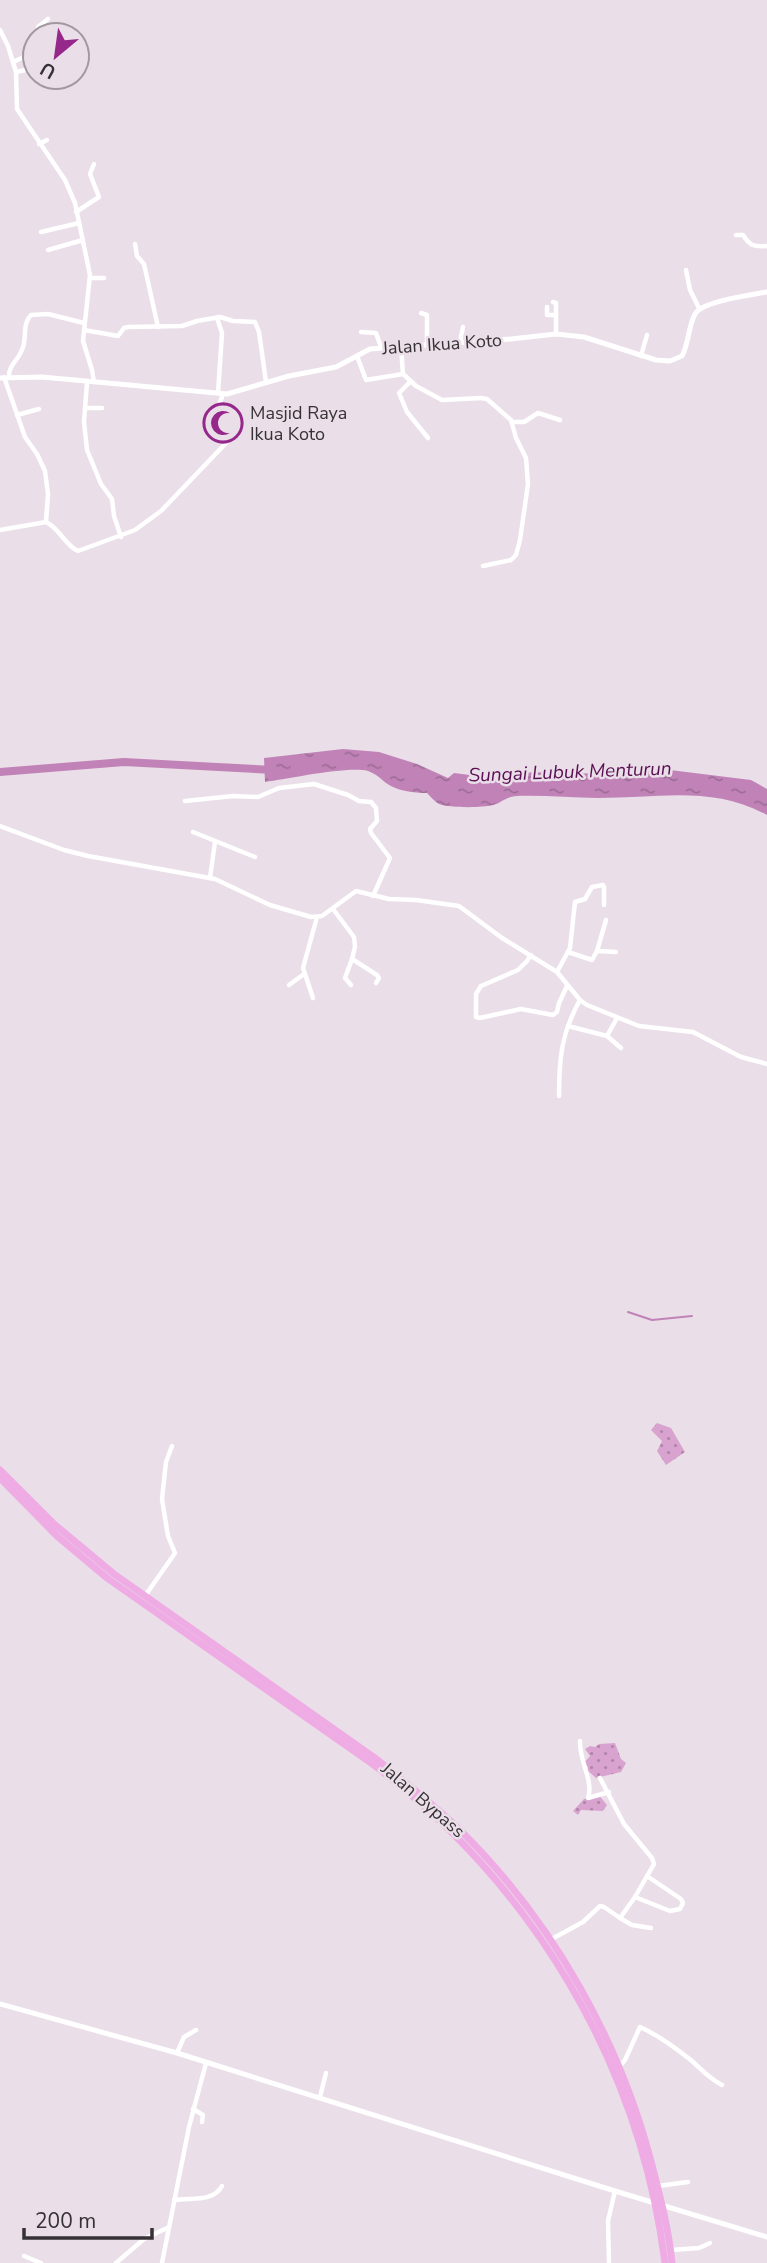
<svg xmlns="http://www.w3.org/2000/svg" width="767" height="2263" font-family="'Nunito Sans',sans-serif">
<defs>
<pattern id="grass-dots" width="8" height="8" patternUnits="userSpaceOnUse" patternTransform="scale(1.75)"><rect width="8" height="8" fill="#d9a3d0"/><path d="M2 2h.1M6 6h.1" fill="none" stroke="#b185aa" stroke-width="1.8" stroke-linecap="round"/></pattern>
<pattern id="water-ripples" width="26" height="14" patternUnits="userSpaceOnUse" patternTransform="scale(1.75)"><rect width="26" height="14" fill="#c183b7"/><path d="M2 4q2-2 4 0t4 0M15 11q2-2 4 0t4 0" fill="none" stroke="#9e6c96"/></pattern>
</defs>
<rect width="100%" height="100%" fill="#eadee8"/>
<g fill="url(#grass-dots)">
<path d="M657 1423 671 1428 685 1452 666 1465 657 1451 662 1441 651 1430Z"/>
<path d="M615 1743 621 1759 626 1763 621 1772 596 1778 587 1770 588 1767 584 1763 590 1756 585 1749 590 1746 595 1747 599 1744Z"/>
<path d="M598 1794 607 1805 603 1811 581 1810 578 1815 573 1811 584 1799Z"/>
</g>
<path fill="url(#water-ripples)" d="M343 749 379 752 417 764 448 778 454 773 493 778 533 772 571 774 670 770 751 780 767 789V815C713 785 658 798 598 798 571 798 544 795 517 796 504 797 502 803 493 805 481 808 450 808 439 804 435 802 431 797 427 793 414 793 397 791 386 783 380 778 376 774 368 771 347 766 289 779 265 782L264 758Z"/>
<g fill="none" stroke-linecap="round" stroke-linejoin="round">
<path stroke="#c183b7" stroke-width="2" d="M628 1312 652 1320 692 1316"/>
<path stroke="#c183b7" stroke-width="8" d="M0 772 124 762 273 770"/>
<g stroke="#fff" stroke-width="4.5">
<path d="M0 30 8 46 16 72 17 109 65 180 75 203 90 275 83 341 92 370 94 382"/>
<path d="M39 35 38 27 48 19"/>
<path d="M13 62 35 52"/>
<path d="M16 72 35 68"/>
<path d="M39 144 47 140"/>
<path d="M76 212 99 197 90 174 94 164"/>
<path d="M41 232 79 223"/>
<path d="M736 235H743C750 246 754 247 767 246"/>
<path d="M135 244 137 256 144 264 158 327"/>
<path d="M48 250 83 240"/>
<path d="M686 270 690 290 699 308"/>
<path d="M90 278H104"/>
<path d="M553 302 556 303V334"/>
<path d="M547 307V315H556"/>
<path d="M421 313 427 315V344"/>
<path d="M217 318 222 333 218 393"/>
<path d="M84 330 118 336 124 328 128 327 182 326 197 321 220 317 233 321 255 322 259 332 266 382"/>
<path d="M361 332 376 333 381 347"/>
<path d="M460 342 463 327"/>
<path d="M401 347 403 374 416 386 442 400 481 398 487 399 511 420 516 438 526 458 528 484 520 540 516 555 511 560 483 566"/>
<path d="M357 356 366 380 403 374"/>
<path d="M641 356 647 335"/>
<path d="M4 377 25 437 37 454 45 471 48 494 46 522"/>
<path d="M9 377C8 365 20 359 23 347 27 336 22 324 31 315L48 314 84 323"/>
<path d="M87 382 84 422 87 450 101 484 112 499 114 516 121 537"/>
<path d="M410 382 399 393 407 412 428 438"/>
<path d="M86 408H102"/>
<path d="M17 415 39 409"/>
<path d="M512 422H524L538 413 560 420"/>
<path d="M0 530 46 522C59 528 66 546 78 551L135 530 161 511 228 441 214 420 223 394"/>
<path d="M185 801 233 796 258 797 279 788 314 784 348 795 359 801 371 802 376 808 377 821 370 829 371 833 390 858 373 896"/>
<path d="M0 826 64 850 88 856 215 879 270 905 311 917 322 916 356 891 389 899 416 900 459 906 502 938 557 972 580 1000 587 1005 639 1026 693 1032 741 1057 767 1064"/>
<path d="M193 832 255 857"/>
<path d="M210 878 215 842"/>
<path d="M333 909 354 937 355 947 352 959 377 975 379 978 376 983"/>
<path d="M597 951 616 952"/>
<path d="M568 952 592 960 597 951 606 920"/>
<path d="M531 955 527 961 518 970 481 986 476 994V1017L480 1018 521 1009 553 1015 557 1012 559 1003 567 986"/>
<path d="M557 972 570 948 575 902 585 899 592 887 603 885 604 887V905"/>
<path d="M289 985 304 974"/>
<path d="M351 985 345 978 352 959"/>
<path d="M313 998 303 968 317 917"/>
<path d="M568 1026 607 1036 617 1018"/>
<path d="M607 1036 621 1048"/>
<path d="M559 1096C559 1059 561 1034 580 1000"/>
<path d="M145 1596 175 1553 168 1536 162 1499 166 1462 172 1446"/>
<path d="M580 1741C579 1761 594 1781 588 1798L609 1792"/>
<path d="M635 1897 670 1911 680 1909 683 1903 681 1899 647 1876"/>
<path d="M620 1918 632 1925 651 1928"/>
<path d="M550 1940 583 1922 600 1906 604 1907 620 1918 635 1897 654 1864 652 1858 624 1824 600 1778"/>
<path d="M177 2053 184 2037 196 2030"/>
<path d="M619 2067 625 2060 640 2027C658 2035 677 2049 692 2061 702 2070 710 2079 722 2085"/>
<path d="M320 2097 326 2073"/>
<path d="M193 2109 203 2115 202 2122"/>
<path d="M658 2186 688 2182"/>
<path d="M174 2200C190 2197 213 2203 222 2186"/>
<path d="M671 2250 699 2248 710 2243"/>
<path d="M24 2256 41 2263"/>
<path d="M116 2263 144 2239 167 2228"/>
<path d="M162 2263 189 2127 206 2063"/>
<path d="M609 2263 608 2221 615 2191"/>
</g>
<g stroke="#fff" stroke-width="5">
<path d="M0 378 42 377 227 394 289 376 336 367 370 349 511 339 556 334 584 337 656 360 670 361 682 356C689 343 688 327 695 314 702 301 752 295 767 292"/>
<path d="M0 2004 177 2053 615 2191 767 2237"/>
</g>
<g stroke="#eface4" stroke-width="7">
<path d="M0 1470 54 1524 114 1574 375 1758C404 1781 433 1804 460 1830 553 1922 621 2042 653 2169 661 2200 669 2231 672 2263"/>
<path d="M0 1478 57 1536 107 1578 371 1763C532 1883 640 2063 665 2263"/>
</g>
</g>
<defs>
<g id="mosque-ring" transform="scale(2.0125)"><circle r="9.5" fill="#eadee8" stroke="#95288a" stroke-width="1.5"/><path d="M3.5-4.9A6 6 0 1 0 3.5 4.9A5 5 0 1 1 3.5-4.9Z" fill="#95288a"/></g>
</defs>
<g fill-rule="evenodd">
<use href="#mosque-ring" x="223" y="423"/>
</g>
<g text-anchor="middle" dominant-baseline="central" stroke-width="5" stroke-linejoin="round" paint-order="stroke">
<g font-size="18" fill="#363135" stroke="#eadee8">
<text transform="translate(442 344) rotate(-4)">Jalan Ikua Koto</text>
<text transform="translate(423 1800) rotate(41)">Jalan Bypass</text>
</g>
<g font-size="18" fill="#363135" stroke="#eadee8" text-anchor="start">
<text x="250" y="413">Masjid Raya<tspan x="250" dy="21">Ikua Koto</tspan></text>
</g>
<g font-size="19" font-style="italic" fill="#5a0f53" stroke="#eadee8">
<text transform="translate(570 772) rotate(-2)">Sungai Lubuk Menturun</text>
</g>
</g>
<g transform="translate(56 56) rotate(209)"><circle r="33" fill="#eadee8" stroke="#a299a0" stroke-width="2"/>
<path d="M0-5L12 26L0 18L-12 26Z" fill="#95288a"/>
<text y="-10" font-size="19" font-weight="bold" text-anchor="middle" fill="#363135">U</text>
</g>
<path d="M24 2228v10h128v-10" fill="none" stroke="#363135" stroke-width="3.5"/>
<text x="35" y="2228" font-size="21" fill="#363135" stroke="#eadee8" stroke-width="5" paint-order="stroke">200 m</text>
</svg>
